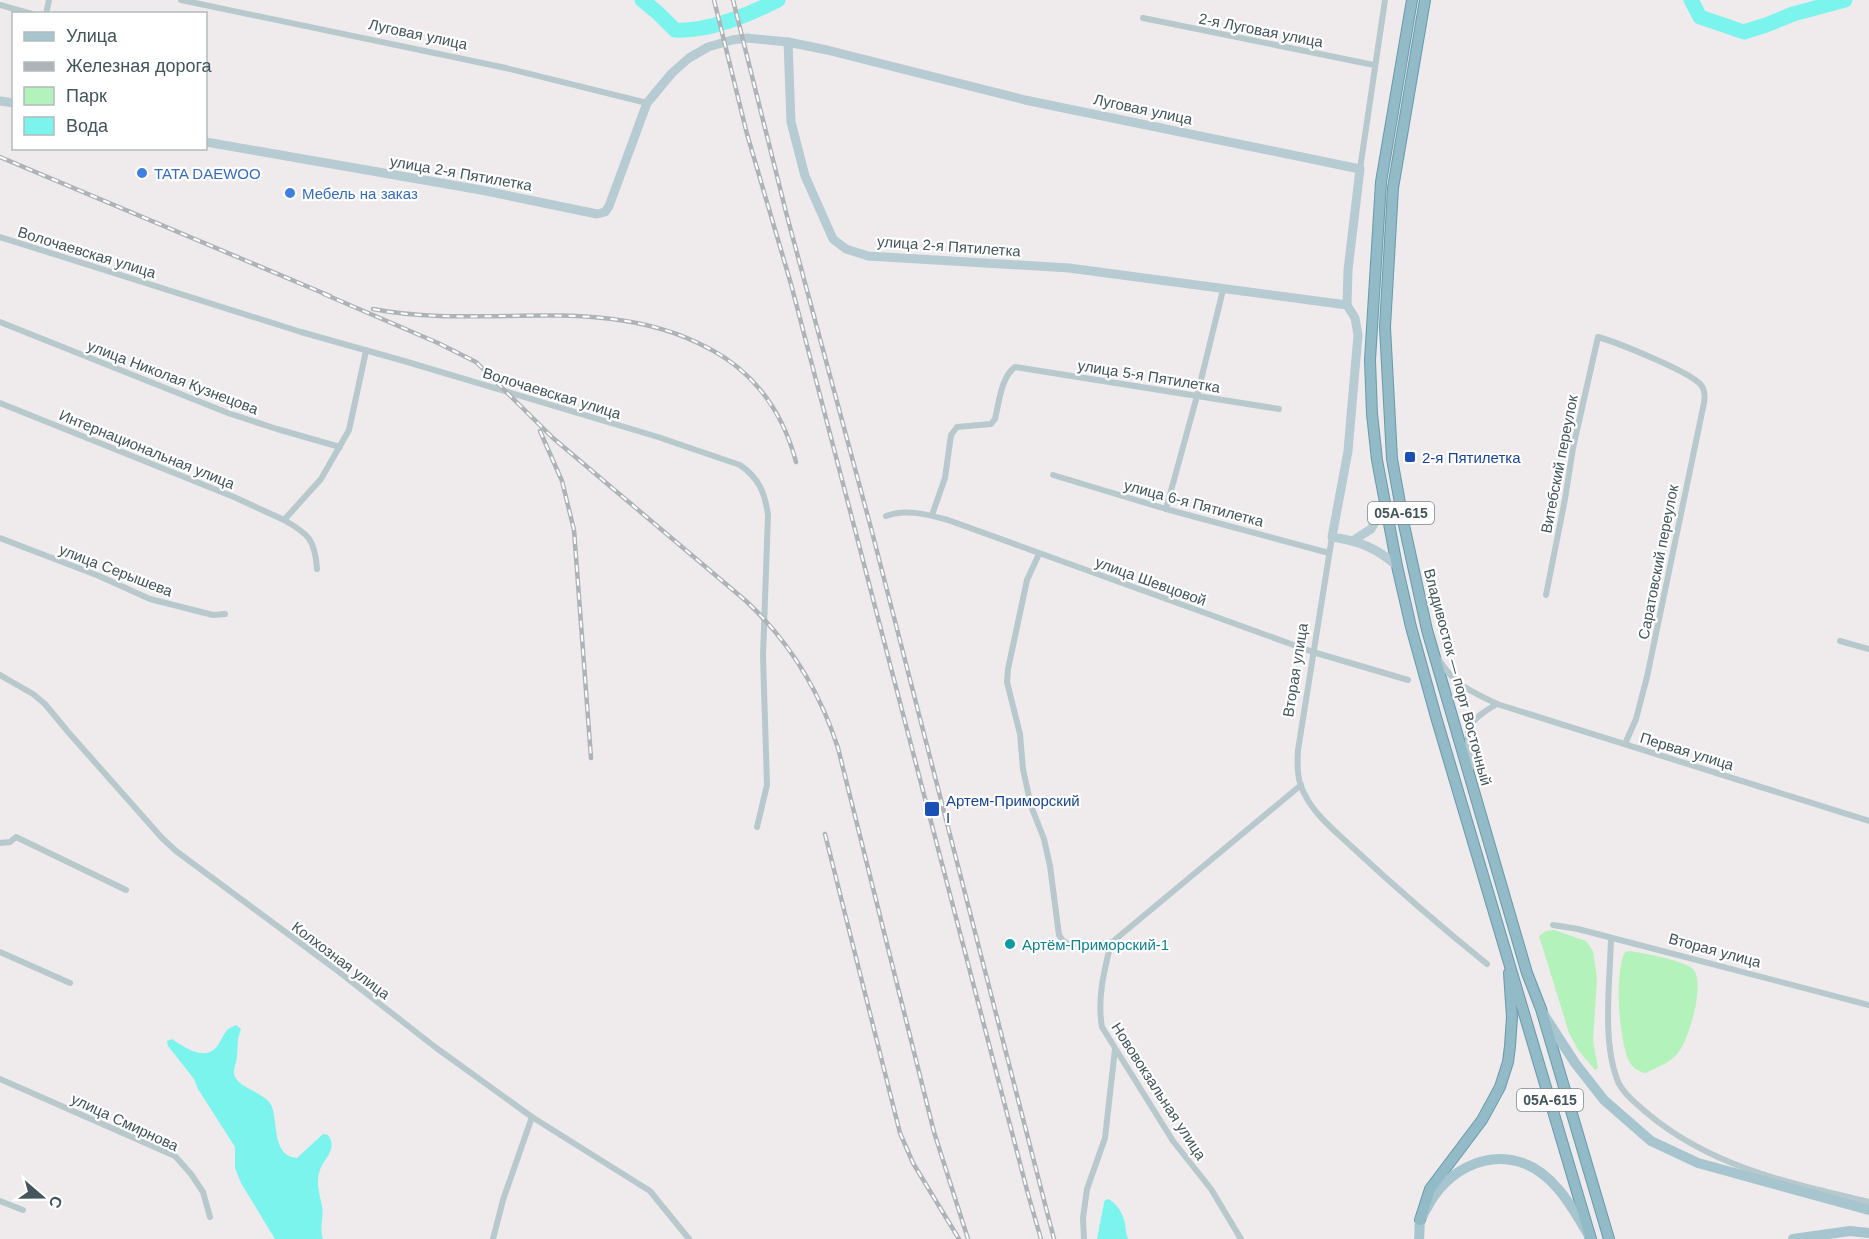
<svg xmlns="http://www.w3.org/2000/svg" width="1869" height="1239" font-family="Helvetica,sans-serif">
<rect width="100%" height="100%" fill="#efebec"/>
<g fill="#b3f2bb">
<path d="M1554 930 1586 941 1593 951 1597 978 1593 1040 1598 1068 1595 1070 1578 1050 1569 1033 1540 939 1539 936 1546 931Z"/>
<path d="M1630 951C1643 953 1683 960 1693 969 1706 982 1689 1040 1678 1053 1670 1063 1657 1067 1646 1073 1639 1072 1631 1067 1628 1059 1619 1036 1614 974 1625 952Z"/>
</g>
<g fill="#7bf4ee">
<path d="M236 1025 241 1029C237 1039 238 1045 237 1056 237 1062 233 1069 234 1074 237 1089 267 1092 272 1107 278 1123 272 1156 297 1158L323 1134 328 1135C339 1150 322 1159 319 1173 316 1185 320 1195 322 1206 324 1217 319 1228 323 1239H275L241 1183 235 1168V1147L198 1089 194 1079 168 1046 167 1041 172 1039C184 1047 206 1063 218 1045 224 1036 224 1029 236 1025Z"/>
<path d="M1109 1199C1117 1204 1124 1215 1125 1224 1126 1230 1126 1233 1128 1239H1097L1104 1203 1105 1200Z"/>
</g>
<g fill="none" stroke-linecap="round" stroke-linejoin="round">
<g stroke="#7bf4ee" stroke-width="15">
<path d="M642 0 658 13 675 30C709 32 748 15 778 0"/>
<path d="M1691 0 1700 17 1744 32 1766 25 1793 14 1845 0"/>
</g>
<g stroke="#689aac" stroke-width="12">
<g id="trunk">
<path d="M1412 0 1381 182 1370 360 1372 414 1377 460 1397 566 1411 627 1436 717 1591 1239"/>
<path d="M1425 0 1393 188 1385 327 1392 459 1404 525 1427 630 1527 973 1541 1009 1609 1239"/>
<path d="M1420 1220 1430 1189 1482 1120 1500 1087 1508 1062 1510 1046 1512 1017 1509 973"/>
</g>
</g>
<g stroke="#b7c9cd" stroke-width="6">
<path d="M181 0 506 68 647 103"/>
<path d="M0 5 32 14"/>
<path d="M46 14 49 0"/>
<path d="M1143 18 1374 65"/>
<path d="M1360 169 1385 0"/>
<path d="M0 237 301 332 404 361 658 437 740 465C759 478 765 493 768 515L763 656 767 785 757 827"/>
<path d="M0 322 228 413 277 429 340 447"/>
<path d="M0 403 234 497 284 520"/>
<path d="M1053 475 1166 509 1329 553"/>
<path d="M1166 509 1197 396 1223 290"/>
<path d="M932 515 945 478 951 435 957 427 991 424 995 419C999 403 1001 377 1015 367L1279 409"/>
<path d="M886 516C905 508 930 515 948 520L1313 652 1408 680"/>
<path d="M1332 537 1298 750C1297 766 1297 781 1305 795 1315 815 1335 831 1351 846 1395 887 1440 926 1487 964"/>
<path d="M0 538 99 576 150 599 213 615 225 614"/>
<path d="M1039 554 1027 580 1008 669 1007 682 1020 734 1023 769 1031 806 1044 839 1050 866 1059 935 1063 941 1069 944 1111 943"/>
<path d="M317 569C315 540 309 534 284 520L321 479 349 430 366 351"/>
<path d="M1546 595 1565 499 1573 448 1598 337C1616 342 1691 372 1701 385 1705 390 1705 397 1704 403L1647 677 1636 719 1625 744"/>
<path d="M1840 641 1869 649"/>
<path d="M1439 660C1457 687 1469 690 1497 704L1869 821"/>
<path d="M0 675 33 694 45 704 69 733 162 838 176 851 334 968 435 1047 532 1117 650 1191 689 1239"/>
<path d="M1471 767C1467 729 1461 725 1497 704"/>
<path d="M0 843 10 842 16 837 126 890"/>
<path d="M1553 925 1578 929 1869 1005"/>
<path d="M1611 938C1610 981 1602 1040 1617 1079 1621 1092 1637 1104 1647 1113 1711 1167 1789 1183 1869 1202"/>
<path d="M0 952 70 983"/>
<path d="M0 1079 175 1156 191 1174 203 1192 210 1217"/>
<path d="M0 1201 23 1210"/>
<path d="M493 1239 503 1200 532 1117"/>
<path d="M1084 1239 1083 1218 1087 1189 1105 1138 1115 1049"/>
<path d="M1241 1239 1211 1189 1173 1141 1102 1027C1097 999 1104 971 1111 943L1301 785"/>
</g>
<g stroke="#b6cbd2" stroke-width="9">
<path d="M788 42 791 122 805 176 833 239 846 249 868 256 1069 268 1347 305"/>
<path d="M0 101 14 103"/>
<path d="M206 142 481 190 597 214 605 212 609 206 647 103 672 73 689 58 708 47 732 40 747 38 788 42 827 50 1025 100 1360 169 1348 270 1347 305"/>
<path d="M1347 305 1355 318 1358 335 1348 451 1332 537C1359 541 1377 548 1397 566"/>
<path d="M1354 540 1371 529 1385 504"/>
</g>
<g stroke="#a7c5ce" stroke-width="10">
<path d="M1544 1015 1575 1063 1604 1100 1651 1141 1698 1163 1869 1210"/>
<path d="M1419 1239C1420 1233 1419 1226 1420 1220 1422 1215 1427 1209 1429 1204 1448 1171 1485 1150 1523 1163 1554 1174 1572 1207 1588 1234"/>
<path d="M1793 1239 1850 1231 1869 1233"/>
</g>
<use href="#trunk" stroke="#92bac7" stroke-width="10"/>
<g stroke="#adb3b7" stroke-width="4.5">
<g id="rail">
<path d="M714 0 747 134 791 284 1028 1194 1041 1239"/>
<path d="M733 0 787 216 871 528 1054 1239"/>
<path d="M0 157 330 296"/>
<path d="M324 294 438 343 476 362 553 438 746 601C789 641 820 692 838 748L934 1132 968 1239"/>
<path d="M373 309C486 331 604 291 710 349 755 373 783 413 796 462"/>
<path d="M540 431 562 481 574 530 591 758"/>
<path d="M825 834 900 1133 913 1163 959 1239"/>
</g>
</g>
<use href="#rail" stroke="#fff" stroke-width="2" stroke-dasharray="7" stroke-linecap="butt"/>
</g>
<g fill="#3f7fe0" stroke="#fff" stroke-width="2">
<circle cx="142" cy="173" r="6"/>
<circle cx="290" cy="193" r="6"/>
</g>
<g fill="#1a4fb4" stroke="#fff" stroke-width="2">
<rect x="1404" y="451" width="12" height="12" rx="3"/>
<rect x="924" y="801" width="16" height="16" rx="3"/>
</g>
<circle fill="#0f9aa8" stroke="#fff" stroke-width="2" cx="1010" cy="944" r="6"/>
<g text-anchor="middle" dominant-baseline="central" stroke-width="4.5" stroke-linejoin="round" paint-order="stroke">
<g fill="#fff" stroke="#7b888c" stroke-width="1.5">
<rect x="1368" y="502" width="66" height="22" rx="4.5"/>
<rect x="1517" y="1089" width="66" height="22" rx="4.5"/>
</g>
<g font-size="14" font-weight="bold" fill="#42555a">
<text x="1401" y="513">05А-615</text>
<text x="1550" y="1100">05А-615</text>
</g>
<g font-size="15" fill="#42555a" stroke="#fff">
<text transform="translate(1261 30) rotate(11)">2-я Луговая улица</text>
<text transform="translate(418 34) rotate(12)">Луговая улица</text>
<text transform="translate(1143 109) rotate(12)">Луговая улица</text>
<text transform="translate(461 173) rotate(10)">улица 2-я Пятилетка</text>
<text transform="translate(949 246) rotate(4)">улица 2-я Пятилетка</text>
<text transform="translate(87 252) rotate(17)">Волочаевская улица</text>
<text transform="translate(1149 376) rotate(9)">улица 5-я Пятилетка</text>
<text transform="translate(173 377) rotate(21)">улица Николая Кузнецова</text>
<text transform="translate(552 393) rotate(17)">Волочаевская улица</text>
<text transform="translate(147 449) rotate(22)">Интернациональная улица</text>
<text transform="translate(1559 464) rotate(-79)">Витебский переулок</text>
<text transform="translate(1194 503) rotate(15)">улица 6-я Пятилетка</text>
<text transform="translate(1658 562) rotate(-79)">Саратовский переулок</text>
<text transform="translate(116 570) rotate(21)">улица Серышева</text>
<text transform="translate(1151 581) rotate(20)">улица Шевцовой</text>
<text transform="translate(1295 670) rotate(-81)">Вторая улица</text>
<text transform="translate(1458 677) rotate(75)">Владивосток — порт Восточный</text>
<text transform="translate(1687 751) rotate(17)">Первая улица</text>
<text transform="translate(1715 950) rotate(15)">Вторая улица</text>
<text transform="translate(341 960) rotate(37)">Колхозная улица</text>
<text transform="translate(1159 1091) rotate(57)">Нововокзальная улица</text>
<text transform="translate(125 1122) rotate(25)">улица Смирнова</text>
</g>
<g font-size="15" fill="#366cbe" stroke="#fff" text-anchor="start">
<text x="154" y="173">TATA DAEWOO</text>
<text x="302" y="193">Мебель на заказ</text>
</g>
<g font-size="15" fill="#164399" stroke="#fff" text-anchor="start">
<text x="1422" y="457">2-я Пятилетка</text>
<text x="946" y="800">Артем-Приморский<tspan x="946" dy="17">I</tspan></text>
</g>
<g font-size="15" fill="#0d838f" stroke="#fff" text-anchor="start">
<text x="1022" y="944">Артём-Приморский-1</text>
</g>
</g>
<rect x="12" y="12" width="195" height="138" fill="#ffffff" stroke="#b3bbbd" stroke-width="1.5"/>
<rect x="24" y="32" width="30" height="9" fill="#a7c5ce" stroke="#b3bbbd" stroke-width="1.5"/>
<text x="66" y="42" font-size="18" fill="#42555a">Улица</text>
<rect x="24" y="62" width="30" height="9" fill="#adb3b7" stroke="#b3bbbd" stroke-width="1.5"/>
<text x="66" y="72" font-size="18" fill="#42555a">Железная дорога</text>
<rect x="24" y="87" width="30" height="18" fill="#b3f2bb" stroke="#b3bbbd" stroke-width="1.5"/>
<text x="66" y="102" font-size="18" fill="#42555a">Парк</text>
<rect x="24" y="117" width="30" height="18" fill="#7bf4ee" stroke="#b3bbbd" stroke-width="1.5"/>
<text x="66" y="132" font-size="18" fill="#42555a">Вода</text>
<g transform="translate(42 1197) rotate(110)" stroke="#ffffff" stroke-width="4.5" paint-order="stroke">
<path d="M0-4.5L10 22L0 15L-10 22Z" fill="#42555a"/>
<text y="-9" font-size="16" font-weight="bold" text-anchor="middle" fill="#42555a">С</text>
</g>
</svg>
